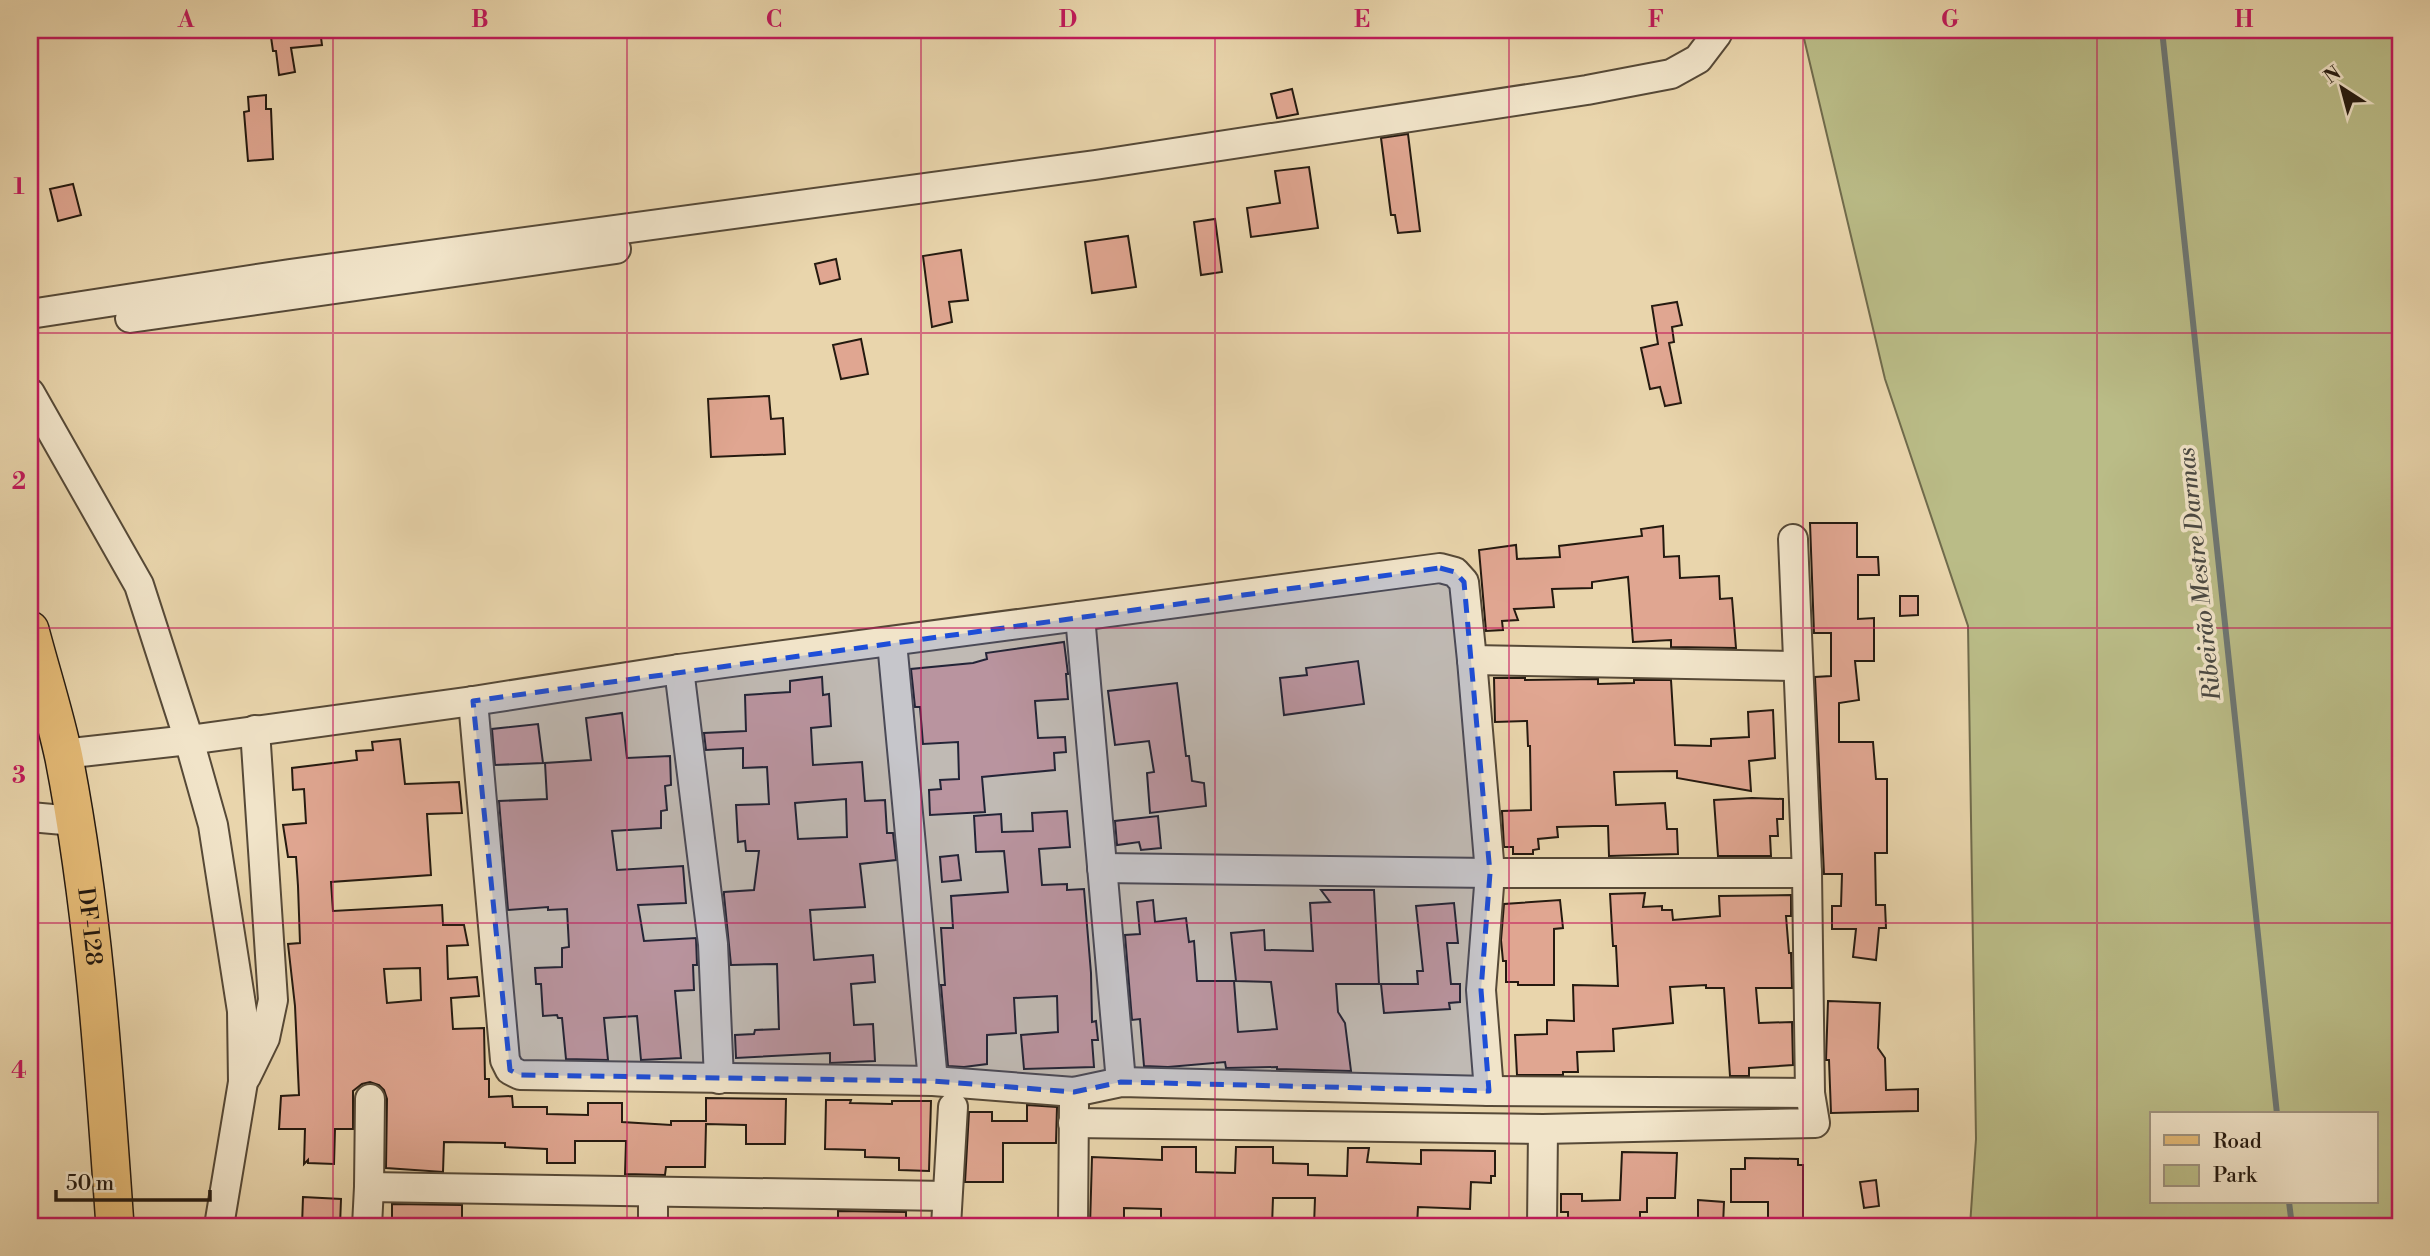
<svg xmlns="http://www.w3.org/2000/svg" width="2430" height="1256" font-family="'Libre Bodoni',serif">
<rect width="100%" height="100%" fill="#e9d5ac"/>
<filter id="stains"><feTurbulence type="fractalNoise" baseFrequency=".00286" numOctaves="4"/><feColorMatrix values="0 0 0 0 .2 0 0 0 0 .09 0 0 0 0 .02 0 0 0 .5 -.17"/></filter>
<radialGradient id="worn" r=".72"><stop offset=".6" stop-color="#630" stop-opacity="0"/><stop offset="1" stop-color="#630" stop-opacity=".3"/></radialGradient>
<path fill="#babc87" stroke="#706b4c" stroke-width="2" fill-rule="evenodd" d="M1802 30H2400V1226H1970L1976 1139 1968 626 1885 379ZM2152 1114H2376V1202H2152Z"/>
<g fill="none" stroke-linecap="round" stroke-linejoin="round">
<g stroke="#6d7774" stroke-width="6">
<path d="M2162 30 2277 1114"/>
<path d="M2289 1202 2292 1226"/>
</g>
</g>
<g fill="#e0a691" stroke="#251a10" stroke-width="2" fill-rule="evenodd">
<path d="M270 30H320L322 45 291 48 295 72 279 75 276 51H273Z"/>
<path d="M1292 89 1298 114 1277 118 1271 94Z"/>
<path d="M266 95V109H271L273 159 248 161 244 112 249 111 248 97Z"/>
<path d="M1408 134 1420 231 1398 233 1395 215H1391L1381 138Z"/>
<path d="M1309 167 1318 228 1251 237 1247 208 1280 203 1275 171Z"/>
<path d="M73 184 81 215 58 221 50 189Z"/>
<path d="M1215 219 1222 272 1201 275 1194 222Z"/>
<path d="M1128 236 1136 287 1092 293 1085 242Z"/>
<path d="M961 250 968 300 949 302 952 322 932 327 923 256Z"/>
<path d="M836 259 840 279 820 284 815 264Z"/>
<path d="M1677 302 1682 325 1672 327 1674 342 1669 343 1681 403 1665 406 1660 387 1650 389 1641 348 1658 344 1652 306Z"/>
<path d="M861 339 868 374 841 379 833 345Z"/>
<path d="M769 396 771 419 783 418 785 454 711 457 708 399Z"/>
<path d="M1810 523H1857V557H1878L1879 575H1858V619L1874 618V661H1855L1859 700 1839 703V742H1873L1876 779H1887V853H1875L1876 905H1885L1886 928H1879L1876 960 1853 957 1856 929H1832V906H1841L1842 874H1824L1815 677 1831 676V633H1814Z"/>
<path d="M1663 526 1664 557 1679 556 1680 578 1719 576 1720 599 1732 598 1736 648 1671 647V640L1633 642 1628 577 1592 582V588L1552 589 1554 607 1514 609 1518 620 1502 621 1503 630 1486 631 1479 550 1516 545 1517 559 1560 557 1559 546 1642 536 1641 529Z"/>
<path d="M1900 596H1918V615L1900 616Z"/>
<path d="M1064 642 1068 674H1066L1068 699 1035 701 1038 738 1065 737 1066 752 1054 753 1055 770 982 777 985 812 930 815 929 790 941 789 940 780 959 779 958 742 923 744 920 707H915L911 669 973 663 987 659 986 653Z"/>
<path d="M1358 661 1364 704 1284 715 1280 678 1307 675 1306 668Z"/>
<path d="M822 677 823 695 829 694 831 726 811 728 813 765 862 762 865 801 885 800 887 833H893L896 860 860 864 865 907 810 910 814 960 873 955 875 982 851 984 854 1025 873 1024 875 1061 830 1063V1053L736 1058 735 1035 754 1034 755 1030 779 1029 777 964 731 965 724 895V892L754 890 759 851H746L745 841 738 842 736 805 769 804 767 767 743 768V748L706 750 704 733 746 731 745 695 790 692V681ZM846 799 847 837 798 839 795 803Z"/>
<path d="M1494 678H1525V680L1598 679V684L1634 683V680H1671L1675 745 1711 746V739L1749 737 1748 712 1773 710 1775 758 1749 761 1751 791 1677 778V771L1614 772 1616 805 1665 803 1667 829H1677L1678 854 1609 856 1608 826H1593L1557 827 1558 837 1538 839 1539 849 1533 850V854H1513V847H1504L1502 811 1531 810 1530 746H1528L1527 721 1495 722Z"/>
<path d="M1177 683 1186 756H1189L1192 781 1204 783 1206 806 1150 813 1147 773 1154 772 1149 741 1115 745 1108 691Z"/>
<path d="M622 713 627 758 670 756 671 785 665 786 667 810 661 811V828L612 831 617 870 683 866 686 903 638 905 644 941 696 938 697 965H693L694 990 675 991 681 1058 641 1060 637 1016 604 1018 608 1060 566 1059 562 1018H558L557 1015 543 1016 541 984H536L535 968 562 967V948L569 947 567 909 548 910V907L508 910 499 801 547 799 545 763 591 760 586 718Z"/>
<path d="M538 724 543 763 495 765 492 729Z"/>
<path d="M400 739 405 784 459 782 462 813 427 814 431 875 331 882 333 911 442 905 443 925H464L468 945 447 946 448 979 477 977 479 996 451 998 453 1029 484 1028 485 1079H489V1097L512 1096 513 1107H547V1114L588 1115V1103H622V1122L671 1125V1121H706V1098L786 1099 785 1144H746V1125L706 1124 705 1167H666L665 1175 625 1174 626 1141H575V1163H547V1149L505 1147V1143L444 1142 443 1172 386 1168 387 1099 384 1090 379 1085 370 1082 362 1084 353 1091V1129H335L334 1164 308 1163V1160L304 1164 305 1129H279L281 1096 299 1095 295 1006 288 944 300 943 298 886 296 857H288L283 825 306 823 304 789 293 790 292 768 357 760 356 751 373 750 372 742ZM420 968 421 1000 387 1003 384 969Z"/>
<path d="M1752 798 1783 799V819H1777L1778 836H1770L1771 856H1718L1714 800Z"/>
<path d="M1067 811 1070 847 1039 849 1042 885 1067 884V890L1084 889 1091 973 1092 1022 1096 1021 1098 1040H1092L1094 1067 1024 1069 1021 1035 1058 1032 1057 996 1014 998 1016 1033 987 1035V1064L964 1067 948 1066 941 985H945L941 928H953L951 896 1008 892 1004 851 976 852 974 816 1001 814 1002 832 1033 831 1032 813Z"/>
<path d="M1158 816 1161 848 1141 850 1139 842 1117 845 1115 821Z"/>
<path d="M958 855 961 880 942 882 940 857Z"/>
<path d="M1321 890H1374L1379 984H1336L1338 1012 1345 1023 1351 1071 1277 1069V1067L1226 1068 1225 1062 1168 1067 1144 1066 1140 1019 1132 1020 1125 935 1140 934 1137 902 1153 900 1155 922 1186 918 1189 942 1194 941 1197 981H1234L1238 1032 1277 1029 1271 982 1236 981 1231 933 1264 930 1265 950 1313 951 1310 903 1330 902Z"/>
<path d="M1645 893 1643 907 1662 906V910H1672L1673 920 1720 916 1719 896 1791 895V916H1786L1789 953H1791L1792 988H1756L1759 1023 1792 1022 1793 1065 1749 1068V1076H1730L1724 988H1706V985L1670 987 1673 1023 1613 1029 1614 1051 1577 1052 1578 1072H1563V1075H1517L1515 1035 1547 1034V1020L1574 1021 1573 985 1618 986 1616 946H1613L1610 894Z"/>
<path d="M1560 900 1563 928 1554 929V985H1518V982H1506V961H1503L1501 940 1504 904Z"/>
<path d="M1454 903 1458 943H1447L1451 984H1460V1002L1449 1003 1450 1009 1384 1013 1381 984H1418L1417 971H1423L1416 906Z"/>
<path d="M1828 1001 1880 1003 1878 1048 1885 1058 1886 1090 1918 1089V1111L1831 1113 1829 1060H1826Z"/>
<path d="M826 1100H851L850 1103 892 1104V1101H931L929 1171 899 1170V1158L865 1157V1150L825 1149Z"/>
<path d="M1027 1105 1057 1107 1056 1143H1003V1182H965L969 1112H992V1121H1027Z"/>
<path d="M1162 1147H1196V1172L1235 1173 1236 1147H1273V1163L1308 1164V1175L1347 1176 1348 1148H1369L1367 1162 1421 1164V1150L1495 1151V1176H1491V1183L1471 1182 1470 1209 1418 1207 1417 1226H1314L1315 1198H1273L1272 1226H1161V1209L1124 1208V1226H1090L1092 1157 1162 1160Z"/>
<path d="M1622 1152 1677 1153 1675 1198H1647V1212H1640V1226H1583V1223L1568 1222V1212H1561V1194H1582V1201L1620 1200Z"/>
<path d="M1745 1158 1798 1159V1165H1803V1226H1768V1202H1731V1169H1745Z"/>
<path d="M1876 1180 1879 1206 1864 1208 1860 1182Z"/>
<path d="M303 1197 341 1199 340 1226H302Z"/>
<path d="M1698 1200 1724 1202 1723 1226H1698Z"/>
<path d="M392 1204 462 1205V1222H430V1226H392Z"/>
<path d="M838 1211 906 1212V1226H838Z"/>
</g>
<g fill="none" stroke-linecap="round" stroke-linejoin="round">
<g stroke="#564937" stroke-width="32">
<g id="minor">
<path d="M30 314 290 274 1095 165 1587 90 1671 74 1698 59 1717 34 1716 30"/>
<path d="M130 318 616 249"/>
<path d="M30 393 139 585 189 740 213 825 242 1011 243 1082 219 1226"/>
<path d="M1080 616 1121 1082"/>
<path d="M892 642 933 1081"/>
<path d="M1472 660 1798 666"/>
<path d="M679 669 713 944 719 1079"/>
<path d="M473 701 505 1060 510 1070 520 1075 933 1081 1074 1092 1121 1082 1489 1091 1810 1093"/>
<path d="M63 754 189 740 473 701 679 669 1440 568 1455 572 1464 582 1472 660 1490 873 1481 990 1489 1091"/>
<path d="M30 817 75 821"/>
<path d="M1102 868 1490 873H1807"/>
<path d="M246 1077 265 1038 273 1000 255 730"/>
<path d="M1073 1123 1543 1129 1815 1123 1810 1093 1807 873 1793 539"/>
<path d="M369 1187 370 1099"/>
<path d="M367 1226 369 1187 947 1196"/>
<path d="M653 1226V1192"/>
<path d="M946 1226 953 1107"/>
<path d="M1073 1226 1074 1105"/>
<path d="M1542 1226 1543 1129"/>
</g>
</g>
<g stroke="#251a10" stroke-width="40">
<g id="major">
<path id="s1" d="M30 630C41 672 55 715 64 758 94 912 104 1070 115 1226"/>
</g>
</g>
<use href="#minor" stroke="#f1e4c9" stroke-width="28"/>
<use href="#major" stroke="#e4ba76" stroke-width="37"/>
</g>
<path fill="#1d4ed8" fill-opacity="0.2" stroke="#1d4ed8" stroke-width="5" stroke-dasharray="14 9" stroke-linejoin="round" d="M1440 568 1455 572 1464 582 1490 873 1481 990 1489 1091 1121 1082 1074 1092 933 1081 520 1075 510 1070 473 701Z"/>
<path fill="none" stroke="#c2185b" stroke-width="2" stroke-opacity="0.55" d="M333 30V1226M627 30V1226M921 30V1226M1215 30V1226M1509 30V1226M1803 30V1226M2097 30V1226M30 333H2400M30 628H2400M30 923H2400"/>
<g text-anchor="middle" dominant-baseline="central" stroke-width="7" stroke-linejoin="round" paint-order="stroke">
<g font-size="23" fill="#251a10" stroke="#f1e4c9">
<text stroke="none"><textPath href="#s1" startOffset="303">DF-128</textPath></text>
</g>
<g font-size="24" font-style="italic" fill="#494842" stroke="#f1e4c9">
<text transform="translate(2200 574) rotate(-96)">Ribeirão Mestre Darmas</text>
</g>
</g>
<rect width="2430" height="1256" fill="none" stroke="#e9d5ac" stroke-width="77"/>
<rect x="2150" y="1112" width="228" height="91" fill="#f1e4c9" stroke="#9f937f" stroke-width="2"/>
<rect x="2164" y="1135" width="35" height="10" fill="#e4ba76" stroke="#9f937f" stroke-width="2"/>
<text x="2213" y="1148" font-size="21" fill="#251a10">Road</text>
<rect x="2164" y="1165" width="35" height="21" fill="#babc87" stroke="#9f937f" stroke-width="2"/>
<text x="2213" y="1182" font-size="21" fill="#251a10">Park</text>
<g transform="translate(2342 88) rotate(324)" stroke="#f1e4c9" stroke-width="5" paint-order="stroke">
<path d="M0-5L12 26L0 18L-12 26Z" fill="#251a10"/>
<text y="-10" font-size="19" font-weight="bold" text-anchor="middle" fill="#251a10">N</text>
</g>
<path d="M56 1190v10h154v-10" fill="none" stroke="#251a10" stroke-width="3.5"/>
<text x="66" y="1190" font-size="21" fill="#251a10" stroke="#f1e4c9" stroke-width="5" paint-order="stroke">50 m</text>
<rect x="38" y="38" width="2354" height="1180" fill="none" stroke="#c2185b" stroke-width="2.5"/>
<g font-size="23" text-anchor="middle" font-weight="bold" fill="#c2185b">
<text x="186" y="27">A</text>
<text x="480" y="27">B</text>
<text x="774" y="27">C</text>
<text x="1068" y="27">D</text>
<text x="1362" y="27">E</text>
<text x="1656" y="27">F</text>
<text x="1950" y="27">G</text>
<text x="2244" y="27">H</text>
<text x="19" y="194">1</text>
<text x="19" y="489">2</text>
<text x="19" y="783">3</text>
<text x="19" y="1078">4</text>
</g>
<rect width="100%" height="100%" filter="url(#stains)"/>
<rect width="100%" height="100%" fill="url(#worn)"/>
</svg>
